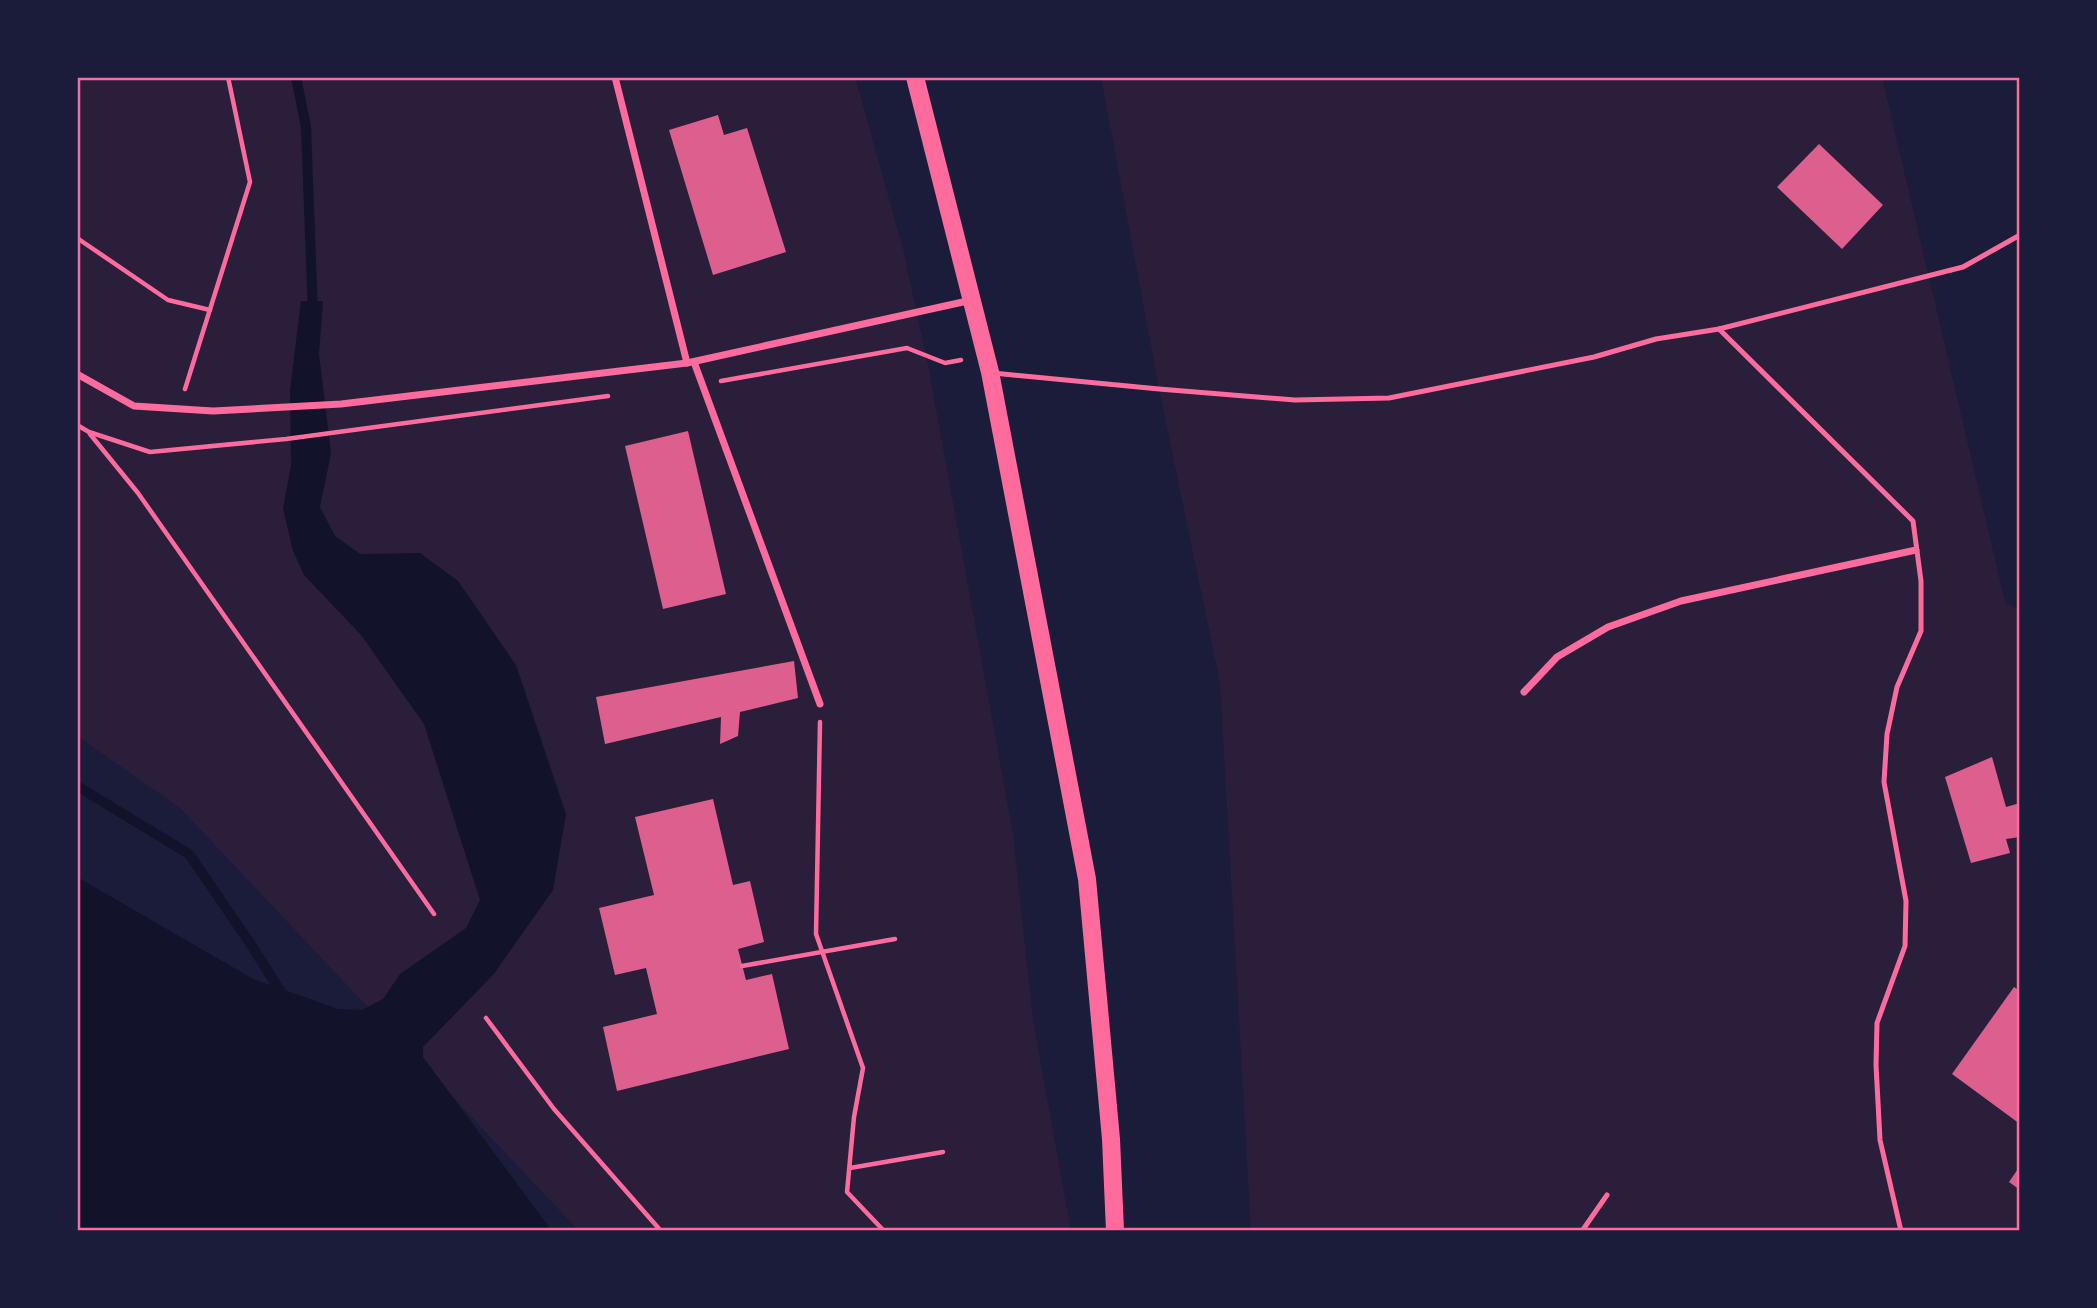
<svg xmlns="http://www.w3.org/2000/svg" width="2097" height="1308" font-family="'Sofia Sans Condensed',sans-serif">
<rect width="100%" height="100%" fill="#1b1b3a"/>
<g fill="#2a1e3b">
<path d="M77 77H855L903 249 928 365 1013 834 1033 1020 1071 1231H579L180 808 77 736Z"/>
<path d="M1101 77H1882L2005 602 2020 612V1231H1251L1220 683 1159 389Z"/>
</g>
<path fill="#12122b" d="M301 301H323L319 354 331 453 320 507 335 536 360 554 420 553 458 581 516 665 566 814 553 890 493 975 423 1047V1057L552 1231H77V877L253 979 338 1009 362 1010 383 999 400 974 466 928 480 900 424 724 361 635 304 575 293 551 283 509 291 465 290 390Z"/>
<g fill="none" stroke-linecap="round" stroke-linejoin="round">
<g stroke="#12122b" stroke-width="10">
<path d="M296 77 306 127 313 315"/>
<path d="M77 786 189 854 250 943 284 997"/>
</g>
</g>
<g fill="#dd5f8e">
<path d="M718 115 724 135 747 128 786 252 713 275 669 130Z"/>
<path d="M1819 144 1883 205 1842 249 1777 187Z"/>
<path d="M688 431 726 594 663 609 625 446Z"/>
<path d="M794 661 798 698 740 712 738 736 720 744 721 717 605 744 596 697Z"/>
<path d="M1992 757 2006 807 2020 803V837L2006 839 2010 853 1971 863 1945 777Z"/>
<path d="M713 799 733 885 750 881 764 942 738 949 746 980 772 974 789 1049 617 1091 603 1027 657 1014 646 968 615 975 599 908 654 895 635 817Z"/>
<path d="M2014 987 2020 991V1124L1952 1074Z"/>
<path d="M2020 1166V1190L2009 1182Z"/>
</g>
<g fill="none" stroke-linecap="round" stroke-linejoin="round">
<g stroke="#ff6b9d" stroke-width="4.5">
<path d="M77 238 168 300 210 310"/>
<path d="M721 381 907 348 945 363 961 360"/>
<path d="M185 389 250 182 228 77"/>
<path d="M77 425 89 432 150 452 286 439 608 396"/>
<path d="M90 434 138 493 434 914"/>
<path d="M820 722 816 934 863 1068 854 1117 847 1192 884 1231"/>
<path d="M742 966 895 939"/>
<path d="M486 1018 554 1109 661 1231"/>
<path d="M850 1168 943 1152"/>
</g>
<g stroke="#ff6b9d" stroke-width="5">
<path d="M1719 329 1913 521 1921 581V631L1897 687 1887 734 1884 782 1906 901 1905 946 1877 1023 1876 1065 1880 1140 1901 1231"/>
<path d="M993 373 1159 389 1295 400 1389 398 1594 357 1656 339 1719 329 1963 267 2020 235"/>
<path d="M1582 1231 1607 1195"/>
</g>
<g stroke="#ff6b9d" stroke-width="7">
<path d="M615 77 687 363"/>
<path d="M694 362 820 704"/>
<path d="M77 374 134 406 213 411 341 404 687 363 972 300"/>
<path d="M1524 692 1557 657 1608 627 1681 601 1916 550"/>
</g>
<path stroke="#ff6b9d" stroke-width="18" d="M915 77 990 372 1087 879 1111 1139 1115 1231"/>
</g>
<rect width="2097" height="1308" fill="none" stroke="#1b1b3a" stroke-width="158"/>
<rect x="79" y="79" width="1939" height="1150" fill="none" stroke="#ff6b9d" stroke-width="2.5"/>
</svg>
